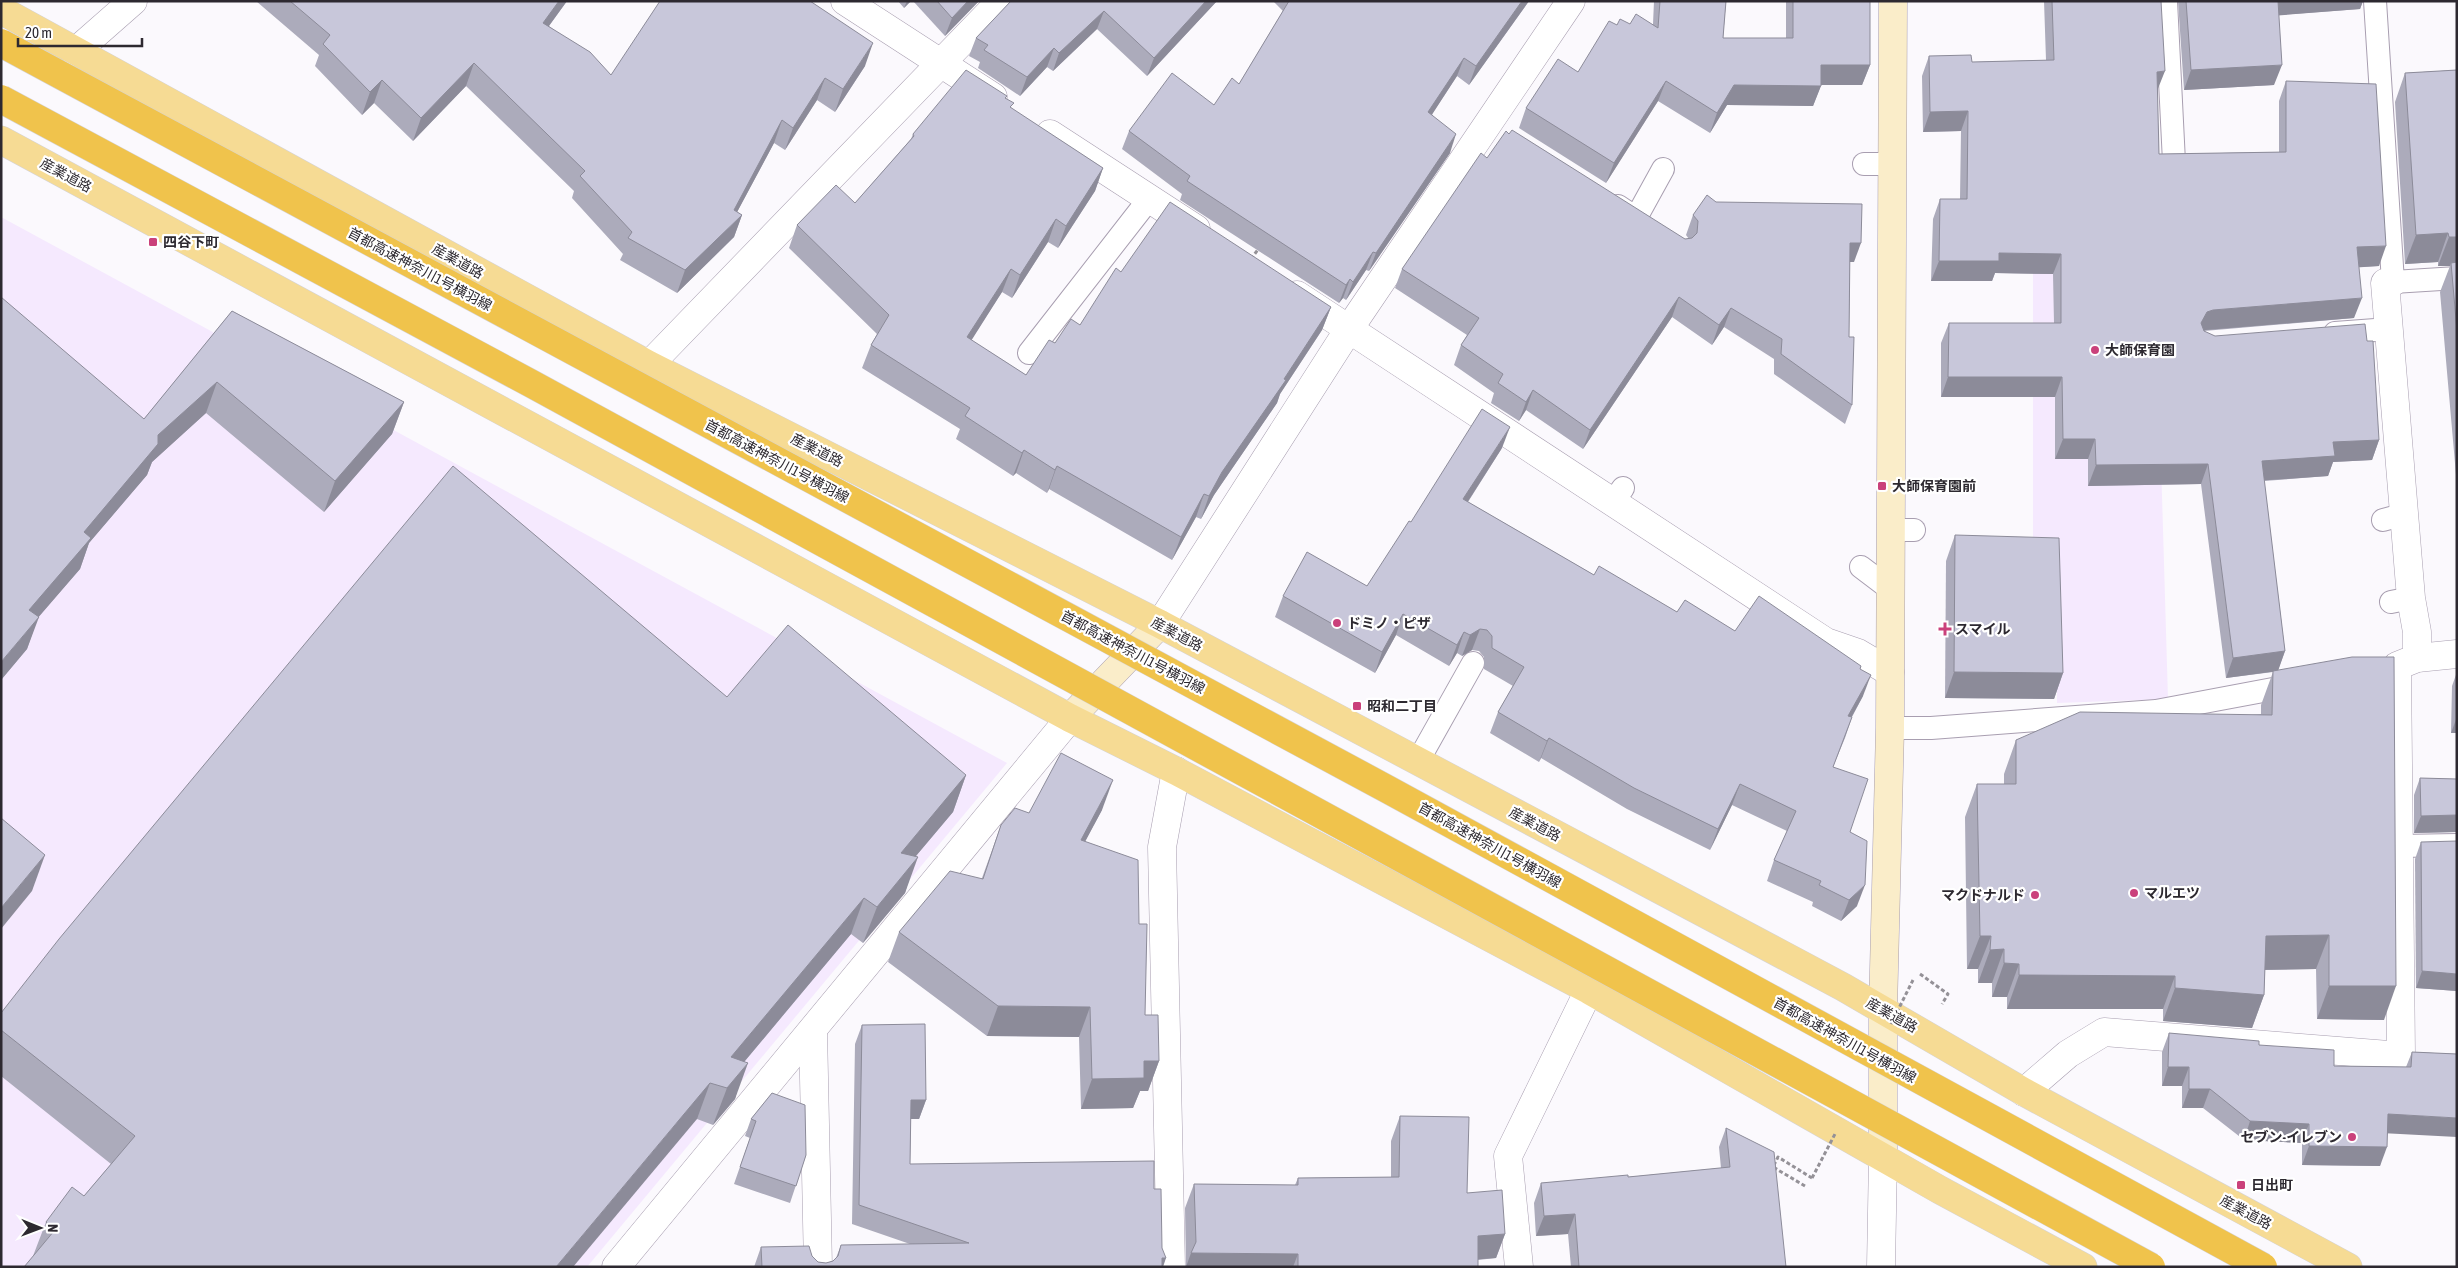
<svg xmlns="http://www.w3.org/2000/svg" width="2458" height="1268" font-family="'Asap Condensed','Noto Sans JP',sans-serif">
<rect width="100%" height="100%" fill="#fbf9fd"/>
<g fill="#f5e9fe">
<path d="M2152 156 2168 699 2057 703V541L2033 540V160Z"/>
<path d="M1 217 1007 763 587 1267H1Z"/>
</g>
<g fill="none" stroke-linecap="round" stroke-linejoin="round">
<g stroke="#a89eb0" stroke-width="24">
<g id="lane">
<path d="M2166 1 2174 162"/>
<path d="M2375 1 2393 282 2457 278"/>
<path d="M1864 164H1892"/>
<path d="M1618 206 1636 218 1663 169"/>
<path d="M2335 333 2389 329"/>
<path d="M1029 353 1149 199"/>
<path d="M1613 502 1623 488"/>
<path d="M2383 520 2405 514"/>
<path d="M1891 530H1914"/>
<path d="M1861 567 1890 589"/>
<path d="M2391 602 2411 598"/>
<path d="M1890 728H1931L2156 711 2295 685"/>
<path d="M1418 761 1473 663"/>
<path d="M2399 846 2457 845"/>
</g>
</g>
<g stroke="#a89eb0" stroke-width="29">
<g id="street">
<path d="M845 1 993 97"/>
<path d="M75 52 133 1"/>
<path d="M1050 134 1196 229"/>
<path d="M2393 282 2385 283 2411 598 2417 632V658"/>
<path d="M1297 295 1826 642 1858 653 1890 672"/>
<path d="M649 365 1001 1"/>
<path d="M1160 624 1349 329 1571 1"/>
<path d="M813 1030 818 1267"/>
<path d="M2024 1092 2068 1054 2104 1032 2401 1056 2397 666 2417 658 2457 654"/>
<path d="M616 1267 1070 718"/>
<path d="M1171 1267 1162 847 1176 771"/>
<path d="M1519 1267 1508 1156 1589 990"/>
<path d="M1881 1267 1883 1157"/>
</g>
</g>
<g stroke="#a89eb0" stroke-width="29">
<g id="secondary">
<path d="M1070 718 1160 624"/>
<path d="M1883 1157V1010L1890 728 1893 1"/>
</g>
</g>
<g stroke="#d5d4d6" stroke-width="29">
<g id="primary">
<path d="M1 10 649 365 1160 624 1843 987 2024 1092 2348 1267"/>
<path d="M1 140 1070 718 1176 771 1589 990 1940 1190 2083 1267"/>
</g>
</g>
<g stroke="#949197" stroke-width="3" stroke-dasharray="4 2.5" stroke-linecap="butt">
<path d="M1251 259 1259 248"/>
<path d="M1920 974 1948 994 1942 1004"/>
<path d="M1805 1186 1773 1167 1778 1157 1812 1178"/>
</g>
<use href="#lane" stroke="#fff" stroke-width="22"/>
<use href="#street" stroke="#fff" stroke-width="28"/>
<use href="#secondary" stroke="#faedc9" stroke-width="28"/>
<use href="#primary" stroke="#f6db94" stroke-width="28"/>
<g stroke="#d5d4d6" stroke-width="29" stroke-linecap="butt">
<g id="highway-bridge">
<path d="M1 43 1387 789 2263 1267"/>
<path d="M1 99 532 384 2151 1267"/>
</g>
</g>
<g stroke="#949197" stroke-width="3" stroke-dasharray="4 2.5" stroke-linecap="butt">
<path d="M1891 1024 1913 980"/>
<path d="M1812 1178 1835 1134"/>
</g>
<use href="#highway-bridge" stroke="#f0c34c" stroke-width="28"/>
</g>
<g fill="#acabbb">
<path d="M256 1H567L549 26 611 75 865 66 835 112 817 100 785 150 774 143 737 212 742 215 734 237 677 293 620 260 623 254 572 198 574 191 466 86 413 141 374 103 362 115 315 66 319 55Z"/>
<path d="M898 1H911L904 8Z"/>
<path d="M913 1H979L945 36Z"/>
<path d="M1011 1H1217L1147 76 1097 29 1053 71 1047 67 1020 96 978 68 980 62 969 56 976 38Z"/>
<path d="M1273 1H1529L1469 85 1457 76 1432 114 1450 153 1369 271 1366 270 1346 300 1343 298 1339 303 1180 200 1182 194 1122 149 1129 131 1214 105 1239 84 1283 11Z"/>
<path d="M1654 1H1726L1723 38H1786V1H1870V65L1862 85H1821L1813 106 1727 105 1710 133 1658 101 1606 183 1519 128 1526 108 1578 72 1617 25 1653 24Z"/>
<path d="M2044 1H2161L2157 91 2159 154 2279 152V101L2286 81 2379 266 2359 267 2354 318 2204 331 2379 440 2372 460 2333 462 2328 476 2264 481 2285 651 2278 670 2384 1020 2317 1019 2316 969 2265 970 2264 995 2252 1028 2163 1021V1009H2007V997H1992V983H1978V969H1967L1965 817 1977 784H2004V774L2016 740 2261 714V705L2273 672 2226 678 2201 484 2088 486V459H2055V397H1941V343L1949 323H2054L2053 274 1995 273 1992 281H1931L1933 219 1940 199H1960L1961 131 1923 132 1922 76 1929 56 1972 62 2046 60Z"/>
<path d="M2178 1H2363L2360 9 2279 15 2274 85 2184 90Z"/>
<path d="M2457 70V486L2440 292 2450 266H2438V262L2405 264 2395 102 2405 73Z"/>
<path d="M1007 96 1006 98 1012 109 1103 168 1095 191 1058 248 1048 242 1012 298 1002 292 971 340 1026 375 1055 343 1080 325 1121 272 1331 307 1322 330 1280 394 1277 403 1214 495 1201 519 1196 517 1172 560 1049 489 1047 493 1016 473 1013 476 956 439 960 429 862 368 871 345 877 334 789 248 797 225 855 203 911 139 913 134Z"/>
<path d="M1487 158 1685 239H1689L1686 235 1693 215 1716 202 1854 262H1850L1849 337 1852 405 1845 424 1774 374V359L1724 327 1712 345 1672 317 1583 449 1526 410 1519 421 1491 403 1494 393 1454 365 1461 345 1467 335 1395 288 1402 269Z"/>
<path d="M232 311 404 402 392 434 324 512 206 413 152 462 147 475 89 543 80 569 38 617 27 649 1 680 144 419Z"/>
<path d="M1502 448 1468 502 1594 575 1677 612 1735 631 1861 666 1860 669 1863 696 1852 717 1845 738 1833 767 1850 832 1857 906 1841 921 1812 906 1813 902 1767 881 1774 860 1787 831 1732 805 1710 850 1627 809 1541 758 1539 762 1490 733 1498 712 1513 686 1484 669V657L1479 651 1472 650 1462 656 1457 653 1449 666 1396 635 1375 673 1275 617 1283 596 1367 586 1411 522Z"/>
<path d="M1955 535 2063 673 2054 699 1945 698 1946 561Z"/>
<path d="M2457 672V832L2414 833V795L2420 778 2456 779V733H2451L2452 686Z"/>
<path d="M727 697 966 775 953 812 916 856 905 893 863 943 851 934 745 1061 735 1099 713 1125 697 1119 33 1256 46 1222 84 1196 111 1164 1 1076V1013Z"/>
<path d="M1102 810 1085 841 1139 924 1145 1015 1159 1061 1148 1091H1140L1133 1108 1081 1109 1079 1037 987 1036 888 962 899 932 982 878 1001 825 1029 813Z"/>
<path d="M2421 842 2457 991 2416 988 2415 859Z"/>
<path d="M862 1025 926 1100 919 1119H911L910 1164 1154 1189 1163 1267H754L761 1247 812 1256 818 1262 826 1263 833 1261 836 1258 841 1245 910 1244 852 1224 855 1044Z"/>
<path d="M2169 1033 2259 1045 2334 1066 2406 1067 2412 1052 2457 1054 2387 1134 2380 1166 2302 1165V1143L2244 1140 2203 1108H2182V1086H2162V1052Z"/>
<path d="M772 1093 806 1155 790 1203 734 1184 750 1138 745 1136 751 1119Z"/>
<path d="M1400 1116 1467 1193 1505 1234 1496 1258 1478 1260V1267H1186L1185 1208 1194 1184 1295 1185 1298 1178 1391 1177V1141Z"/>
<path d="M1726 1128 1786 1267H1571L1568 1234 1536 1236 1534 1203 1541 1183 1628 1177 1721 1168 1719 1147Z"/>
</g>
<g fill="#8c8b99">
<path d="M559 1H567L535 45 543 23Z"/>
<path d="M907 1H911L904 8Z"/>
<path d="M968 1H979L945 36 952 18Z"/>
<path d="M1206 1H1217L1147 76 1154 58Z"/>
<path d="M1522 1H1529L1469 85 1476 66Z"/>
<path d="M2276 1H2363L2360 9 2271 16Z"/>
<path d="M1104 11 1097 29 1053 71 1059 53Z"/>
<path d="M873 43 865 66 835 112 843 89Z"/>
<path d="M1054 48 1047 67 1020 96 1027 77Z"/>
<path d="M1464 58 1457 76 1422 130 1428 112Z"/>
<path d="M474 63 466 86 413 141 421 118Z"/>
<path d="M1821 65H1870L1862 85H1814Z"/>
<path d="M2282 65 2274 85 2184 90 2191 70Z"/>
<path d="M2165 71 2157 91V72Z"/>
<path d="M825 78 817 100 785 150 793 128Z"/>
<path d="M382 80 374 103 362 115 370 92Z"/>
<path d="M1666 81 1658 101 1606 183 1614 163Z"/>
<path d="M1734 85 1821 86 1813 106 1727 105 1710 133 1717 113Z"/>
<path d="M1968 111 1961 131 1923 132 1930 112Z"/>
<path d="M782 120 774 143 728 229 742 215 734 237 677 293 685 270 734 210Z"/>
<path d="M1456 134 1450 153 1369 271 1376 253Z"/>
<path d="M1103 168 1095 191 1058 248 1066 226Z"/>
<path d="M1056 219 1048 242 1012 298 1020 275Z"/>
<path d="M2448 233 2438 262 2405 264 2416 235Z"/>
<path d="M2449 237H2457V266L2451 263 2450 266H2438Z"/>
<path d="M1850 243H1861L1854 262H1843Z"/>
<path d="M2386 246 2379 266 2349 268 2357 247Z"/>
<path d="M1373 252 1366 270 1346 300 1353 282Z"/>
<path d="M1999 253 2061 254 2053 274 1995 273 1992 281H1931L1939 261Z"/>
<path d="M1011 269 1002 292 959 360 967 337Z"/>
<path d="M1350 279 1343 298 1339 303 1346 285Z"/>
<path d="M1679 297 1672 317 1583 449 1590 430Z"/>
<path d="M2362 298 2354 318 2206 330 2199 332 2201 323 2207 312 2213 310Z"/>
<path d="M1331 307 1322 330 1280 394 1277 403 1214 495 1201 519 1209 496 1222 472 1284 379Z"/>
<path d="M1731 308 1724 327 1712 345 1719 325Z"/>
<path d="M1948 377H2062L2055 397H1941Z"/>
<path d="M217 382 206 413 152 462 147 475 89 543 80 569 18 641 29 610 84 532 158 435Z"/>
<path d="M1533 390 1526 410 1519 421 1526 402Z"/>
<path d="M404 402 392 434 324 512 335 481Z"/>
<path d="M1510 427 1502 448 1456 520 1463 499Z"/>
<path d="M2063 439H2095L2088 459H2055Z"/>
<path d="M2379 440 2372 460 2333 462 2328 476 2255 481 2262 461 2333 442Z"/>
<path d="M1024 450 1016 473 1013 476 1022 453Z"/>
<path d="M2208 464 2201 484 2088 486 2096 465Z"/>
<path d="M1057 466 1049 489 1047 493 1055 470Z"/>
<path d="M1204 494 1196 517 1172 560 1181 537Z"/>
<path d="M1403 614 1396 635 1375 673 1382 652Z"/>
<path d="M39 617 27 649 1 680V662Z"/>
<path d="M1480 629 1472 650 1462 656 1470 635Z"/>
<path d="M1464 632 1457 653 1449 666 1457 645Z"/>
<path d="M2285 651 2278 671 2226 678 2233 658Z"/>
<path d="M1954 672 2063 673 2054 699 1945 698Z"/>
<path d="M1871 675 1863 696 1841 736 1848 716Z"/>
<path d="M2457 717 2456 733H2451Z"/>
<path d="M1549 738 1541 758 1539 762 1547 741Z"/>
<path d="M966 775 953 812 888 889 901 853Z"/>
<path d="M1113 780 1102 810 1070 870 1081 840Z"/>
<path d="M1740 784 1732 805 1710 850 1718 829Z"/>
<path d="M2457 815V832L2414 833 2421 816Z"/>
<path d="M45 855 32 891 1 929V908Z"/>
<path d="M918 857 905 893 863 943 877 907Z"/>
<path d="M1865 885 1857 906 1841 921 1849 900Z"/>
<path d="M864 898 851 934 723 1087 731 1057Z"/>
<path d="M2329 935 2316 969 2253 970 2266 936Z"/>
<path d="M1980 936H1991L1978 969H1967Z"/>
<path d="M2004 949 1992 983H1978L1990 950Z"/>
<path d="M2004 963 2019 964 2007 997H1992Z"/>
<path d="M2422 971 2457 974V991L2416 988Z"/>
<path d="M2019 975 2175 976 2163 1009H2007Z"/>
<path d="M2329 986H2396L2384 1020 2317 1019Z"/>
<path d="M2175 988 2264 995 2252 1028 2163 1021Z"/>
<path d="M998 1006 1090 1007 1079 1037 987 1036Z"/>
<path d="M1144 1061H1159L1148 1091H1140L1133 1108 1081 1109 1092 1079Z"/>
<path d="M748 1063 735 1099 713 1125 727 1088Z"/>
<path d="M2168 1067H2189L2182 1086H2162Z"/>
<path d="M710 1083 697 1119 573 1267H556Z"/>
<path d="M2189 1089H2210L2203 1108H2182Z"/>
<path d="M911 1100H926L919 1119H904Z"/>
<path d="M2388 1114 2457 1118V1137L2381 1133Z"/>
<path d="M2250 1121 2309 1124 2302 1143 2244 1140Z"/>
<path d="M2309 1146 2387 1147 2380 1166 2302 1165Z"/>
<path d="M1575 1214 1568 1234 1536 1236 1544 1216Z"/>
<path d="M1505 1234 1496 1258 1469 1260 1478 1236Z"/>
<path d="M1191 1253 1298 1254 1293 1267H1186Z"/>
<path d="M1162 1258H1166L1163 1267H1159Z"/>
</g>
<g fill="#c8c7da" stroke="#8c8b99">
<path d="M290 1H559L543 23 590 52 611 75 660 1H810L873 43 843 89 825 78 793 128 782 120 734 210 742 215 685 270 628 238 632 232 580 176 585 171 474 63 421 118 382 80 370 92 323 44 330 35Z"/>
<path d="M937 1H968L952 18Z"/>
<path d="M1011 1H1206L1154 58 1104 11 1059 53 1054 48 1027 77 984 50 988 45 976 38Z"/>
<path d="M1289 1H1522L1476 66 1464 58 1428 112 1456 134 1376 253 1373 252 1353 282 1350 279 1346 285 1187 181 1190 176 1129 131 1172 73 1214 105 1232 78 1239 84Z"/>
<path d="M1660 1H1726L1723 38H1793V1H1870V65H1821V86L1734 85 1717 113 1666 81 1614 163 1526 108 1558 59 1578 72 1609 21 1617 25 1620 19 1630 24 1636 14 1658 28Z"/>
<path d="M2052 1H2161L2165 71 2157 72 2159 154 2286 152V81L2376 84 2386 246 2357 247 2362 298 2213 310 2207 312 2201 323 2204 331 2215 336 2365 324 2367 341H2373L2379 440 2333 442 2335 456 2262 461 2285 651 2233 658 2208 464 2096 465 2095 439H2063L2062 377H1948L1949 323H2061V254L1999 253V261H1939L1940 199H1967L1968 111 1930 112 1929 56 1971 55 1972 62 2054 60Z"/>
<path d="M2186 1H2278L2282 65 2191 70Z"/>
<path d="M966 70 1007 96 1005 98 1014 103 1010 107 1103 168 1066 226 1056 219 1020 275 1011 269 967 337 1026 375 1049 340 1055 343 1071 319 1080 325 1116 268 1121 272 1170 202 1331 307 1284 379 1286 380 1222 472 1209 496 1204 494 1181 537 1057 466 1055 470 1024 450 1022 453 965 416 970 408 871 345 889 315 797 225 836 185 855 203 914 136 913 134Z"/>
<path d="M2457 70V237H2449L2448 233 2416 235 2405 73Z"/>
<path d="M1512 130 1685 239 1692 238 1697 233 1698 221 1693 215 1707 195 1716 202 1862 204 1861 243H1850L1849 337H1854L1852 405 1781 354 1782 339 1731 308 1719 325 1679 297 1590 430 1533 390 1526 402 1498 383 1503 374 1461 345 1479 318 1402 269 1481 153 1487 158 1506 131 1509 134Z"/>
<path d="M2457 262V331L2451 263Z"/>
<path d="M1 297 144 419 232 311 404 402 335 481 217 382 158 435V444L84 532 91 538 29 610 39 617 1 662Z"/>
<path d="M1482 409 1510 427 1463 499 1594 575 1599 566 1677 612 1685 600 1735 631 1759 596 1861 666 1860 669 1871 675 1848 716 1852 717 1833 767 1868 779 1850 832 1867 841 1865 885 1849 900 1819 885 1821 881 1774 860 1796 811 1740 784 1718 829 1634 788 1549 738 1547 741 1498 712 1524 667 1492 648V636L1487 630 1480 629 1470 635 1464 632 1457 645 1403 614 1382 652 1283 596 1307 552 1367 586 1409 521 1411 522Z"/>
<path d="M453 466 727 697 788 625 966 775 901 853 918 857 877 907 864 898 731 1057 748 1063 727 1088 710 1083 556 1267H24L54 1231 46 1222 72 1187 84 1196 135 1136 1 1030V1013L59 939Z"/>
<path d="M1955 535 2059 538 2063 673 1954 672Z"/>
<path d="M2352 657H2394L2396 986H2329V935L2266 936 2264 995 2175 988V976L2019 975V964L2004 963V949L1990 950 1991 936H1980L1977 784H2016V740L2080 712 2272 715 2273 671Z"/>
<path d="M1061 753 1113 780 1081 840 1138 860 1139 924H1147L1145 1015H1158L1159 1061H1144V1078L1092 1079 1090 1007 998 1006 899 932 950 871 983 879 1001 825 1015 808 1029 813Z"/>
<path d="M2420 778 2457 779V815L2421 816Z"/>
<path d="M1 818 45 855 1 908Z"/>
<path d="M2457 841V974L2422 971 2421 842Z"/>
<path d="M925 1024 926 1100H911L910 1164 1154 1161V1189H1161L1162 1248 1166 1258H1162V1267H762L761 1247 809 1246 812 1256 818 1262 826 1263 833 1261 838 1256 841 1245 969 1243 859 1205 862 1025Z"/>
<path d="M2169 1033 2259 1041V1045L2334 1050V1066L2411 1067 2412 1052 2457 1054V1118L2388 1114 2387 1147 2309 1146V1124L2250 1121 2210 1089H2189V1067H2168Z"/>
<path d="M772 1093 805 1105 806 1155 796 1186 740 1167 756 1121 751 1119Z"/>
<path d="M1400 1116 1469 1117 1467 1193 1502 1190 1505 1234 1478 1236V1267H1298V1254L1191 1253 1196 1242 1194 1184 1298 1185V1178L1399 1177Z"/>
<path d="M1726 1128 1774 1152 1786 1267H1579L1575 1214 1544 1216 1541 1183 1628 1175V1177L1730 1167Z"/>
</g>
<g fill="#ca417b" stroke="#fff" stroke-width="2">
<rect x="148" y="237" width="10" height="10" rx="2.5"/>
<circle cx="2095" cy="350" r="5"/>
<rect x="1877" y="481" width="10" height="10" rx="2.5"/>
<circle cx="1337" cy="623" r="5"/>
<path d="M1942.5 621.5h5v5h5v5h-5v5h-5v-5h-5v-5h5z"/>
<rect x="1352" y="701" width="10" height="10" rx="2.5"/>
<circle cx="2134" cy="893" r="5"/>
<circle cx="2035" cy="895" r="5"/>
<circle cx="2352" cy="1137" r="5"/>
<rect x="2236" y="1180" width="10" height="10" rx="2.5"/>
</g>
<g text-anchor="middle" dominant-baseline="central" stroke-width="4.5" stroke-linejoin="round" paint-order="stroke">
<g font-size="14" fill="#2d2930" stroke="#fff">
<text transform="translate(66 175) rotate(28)">産業道路</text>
<text transform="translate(458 261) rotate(29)">産業道路</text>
<text transform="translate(420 269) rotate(28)">首都高速神奈川1号横羽線</text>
<text transform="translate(817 450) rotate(27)">産業道路</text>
<text transform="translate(777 461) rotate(28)">首都高速神奈川1号横羽線</text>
<text transform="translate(1177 634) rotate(28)">産業道路</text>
<text transform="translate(1133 652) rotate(28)">首都高速神奈川1号横羽線</text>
<text transform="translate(1535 824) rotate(28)">産業道路</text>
<text transform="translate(1490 845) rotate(29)">首都高速神奈川1号横羽線</text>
<text transform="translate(1892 1015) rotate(29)">産業道路</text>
<text transform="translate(1845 1040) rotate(29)">首都高速神奈川1号横羽線</text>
<text transform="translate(2246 1212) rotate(28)">産業道路</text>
</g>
<g font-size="14" font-weight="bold" fill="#2d2930" stroke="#fff" text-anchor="start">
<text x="163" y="242">四谷下町</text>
<text x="2105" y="350">大師保育園</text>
<text x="1892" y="486">大師保育園前</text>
<text x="1347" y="623">ドミノ・ピザ</text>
<text x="1955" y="629">スマイル</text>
<text x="1367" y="706">昭和二丁目</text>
<text x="2144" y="893">マルエツ</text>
<text x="2025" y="895" text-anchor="end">マクドナルド</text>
<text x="2342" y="1137" text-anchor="end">セブン-イレブン</text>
<text x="2251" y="1185">日出町</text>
</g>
</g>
<rect width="2458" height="1268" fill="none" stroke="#2d2930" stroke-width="5"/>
<g transform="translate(40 1228) rotate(91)" stroke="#ffffff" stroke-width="4" paint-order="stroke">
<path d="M0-4L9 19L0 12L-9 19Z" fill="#2d2930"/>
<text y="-8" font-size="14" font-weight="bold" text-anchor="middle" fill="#2d2930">N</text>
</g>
<path d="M18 38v8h124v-8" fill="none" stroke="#2d2930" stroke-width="2.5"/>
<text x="25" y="38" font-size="15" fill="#2d2930" stroke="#ffffff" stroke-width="4" paint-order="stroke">20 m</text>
</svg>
